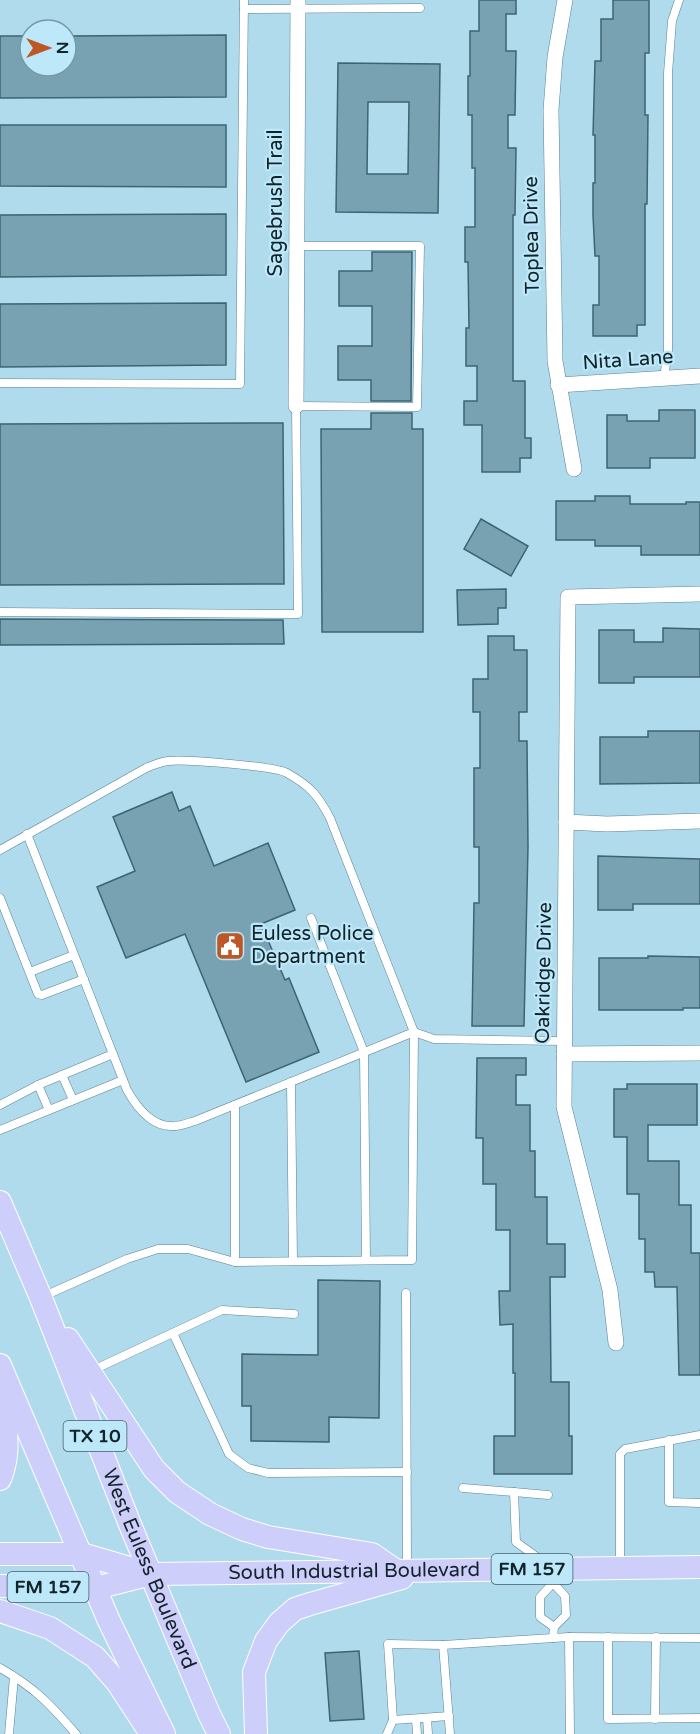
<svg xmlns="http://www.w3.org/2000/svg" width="700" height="1734" font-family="'Varela Round',sans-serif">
<rect width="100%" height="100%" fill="#b0dbec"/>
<g fill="#78a2b2" stroke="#3c6472" stroke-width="1.5" fill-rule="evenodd">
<path d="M479 0H516V14H506V51H516L515 115H508V148H516L515 215H513V381H525V438H531V458H520V472H482V425H464V401H477V366H466V328H469L468 262H465V227H475V168H472V115H468V76H470V31H479Z"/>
<path d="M613 0H649V53H645V115H648L647 204H645V325H637V336H593V305H599V256H595L593 215V183H595V135H593L595 61H601V19H613Z"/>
<path d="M226 35V97L0 98V36H30V66H66V36Z"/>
<path d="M338 63 440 64 438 213 336 212ZM368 102H409L408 174H367Z"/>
<path d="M0 125H226V187L0 186Z"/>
<path d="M226 214V275L0 277V215Z"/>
<path d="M372 252H412L411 401H371V380H338V346H372V306H339V271H372Z"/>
<path d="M226 303V365L0 367V304Z"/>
<path d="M659 410H695V458H650V468H607V415H627V421H659Z"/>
<path d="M371 413H412V429H423V632H322L321 429H371Z"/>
<path d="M283 423 284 584 0 585V424Z"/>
<path d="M595 496H630V504H686V502H700V555H641V546H595V540H556V501H595Z"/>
<path d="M481 519 528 546 511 576 464 549Z"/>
<path d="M506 589V608H498V624L458 625 457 590Z"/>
<path d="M0 619 283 620 284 644 0 645Z"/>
<path d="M663 628 700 629V677H634V683H599V630H634V642H663Z"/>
<path d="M488 636H514V650H527V712H519V741H527L528 847 524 1026H472L474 903H479V847H474V768H480V712H473V679H488Z"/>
<path d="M648 731H700V783L600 784V737H648Z"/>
<path d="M172 792 179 811 190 806 214 866 268 843 295 910 261 924 285 980 289 978 319 1052 246 1082 185 934 126 958 97 887 135 871 113 817Z"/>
<path d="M598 856 700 859V904H633V910H598Z"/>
<path d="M648 956 700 957V1008H683V1010H599V958H648Z"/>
<path d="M477 1058H526V1075H516V1105H530V1151H535V1197H547V1244H565V1277H550L551 1382H569V1436H572V1474H494V1436H515V1373H513V1324L500 1325 499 1291H510V1230H496V1184H483V1138H476Z"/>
<path d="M627 1084H697V1125H648V1161H679V1205H691V1253H700V1375H679L677 1287H655L654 1272H645V1239H639V1194H627V1137H614V1089H627Z"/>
<path d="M318 1280 380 1281 379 1418 329 1417V1442L251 1441V1406H242V1354L318 1355Z"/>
<path d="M359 1651 364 1719 330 1721 325 1653Z"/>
</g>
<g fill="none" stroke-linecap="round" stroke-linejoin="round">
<g stroke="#5b8493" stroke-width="9">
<g id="lane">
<path d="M244 9 420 8"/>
<path d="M664 378 668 350V73L672 21 679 0"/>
<path d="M0 383 240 384 244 0"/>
<path d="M0 612 298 614 296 406 417 407 420 246H297"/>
<path d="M27 834 127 1090C136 1106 150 1126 171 1126 178 1127 188 1123 195 1121L414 1032 434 1039 564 1041"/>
<path d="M0 850 146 768C153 765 160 762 168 761 183 759 274 766 287 773 310 786 318 795 330 818L414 1032 412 1260 235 1262 188 1249H158L127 1259 42 1297"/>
<path d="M0 898 38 994 42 995 84 979"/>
<path d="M311 918 364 1052 366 1260"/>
<path d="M30 972 74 955"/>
<path d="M62 1075 73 1100"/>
<path d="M291 1082 293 1261"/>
<path d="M38 1085 49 1110"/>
<path d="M0 1105 38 1085 113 1054"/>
<path d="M0 1130 123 1080"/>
<path d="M235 1262V1105"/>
<path d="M406 1293 407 1568"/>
<path d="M173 1333 229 1454 248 1468 268 1473 407 1472"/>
<path d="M91 1371 222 1310 294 1314"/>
<path d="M669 1440V1502L700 1503"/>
<path d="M463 1488 514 1492"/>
<path d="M545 1563 516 1542 514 1492 548 1495"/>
<path d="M620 1566V1454L625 1449 700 1435"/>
<path d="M553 1571V1583L565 1596 566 1615 554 1627 553 1638"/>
<path d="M553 1583 540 1597V1617L554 1627"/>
<path d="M608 1637V1719L700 1718"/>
<path d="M443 1645 450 1734"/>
<path d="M0 1668C35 1688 50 1704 76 1734"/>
<path d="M427 1718 428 1734"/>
<path d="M416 1719 417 1734"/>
<path d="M655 1719 656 1637"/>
<path d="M393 1720 449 1716"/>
<path d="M9 1734 14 1677"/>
<path d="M387 1734 393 1720 388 1644 443 1645 569 1637"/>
<path d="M570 1734 569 1637 700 1638"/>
</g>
</g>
<g stroke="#5b8493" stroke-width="16">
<g id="street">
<path d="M565 0 555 57 551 110 555 361 574 469"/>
<path d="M558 385 700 376"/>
<path d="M296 406 298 0"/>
<path d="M566 822 607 824 700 821"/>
<path d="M564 1054 700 1053"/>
<path d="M616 1343 610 1290 564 1107 568 597 700 594"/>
</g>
</g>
<g stroke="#fff" stroke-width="24">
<g id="primary">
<path id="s1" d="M0 1202 41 1298 129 1522 209 1714 219 1734"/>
<path d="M68 1339 154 1469 177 1492 210 1514 242 1529 268 1537 372 1554 395 1570"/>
<path d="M0 1365 109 1621 164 1734"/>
<path d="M0 1479C14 1444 1 1421 3 1387"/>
<path d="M0 1554H82L150 1574"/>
<path id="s2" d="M0 1586 96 1588 151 1574 700 1567"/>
<path d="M0 1611 50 1628 95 1657 117 1682 151 1734"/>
<path d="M256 1734 254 1672 266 1641 279 1623 295 1609 310 1604 402 1578"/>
</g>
</g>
<use href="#lane" stroke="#fff" stroke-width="8"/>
<use href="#street" stroke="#fff" stroke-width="15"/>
<use href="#primary" stroke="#cecefa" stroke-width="22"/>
</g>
<defs>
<g id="civic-square" transform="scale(1.5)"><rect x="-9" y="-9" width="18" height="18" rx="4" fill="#bd5728" stroke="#bce8f9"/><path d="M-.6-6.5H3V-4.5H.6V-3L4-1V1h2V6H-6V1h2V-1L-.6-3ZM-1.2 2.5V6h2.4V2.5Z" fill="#fff"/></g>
</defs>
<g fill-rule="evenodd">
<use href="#civic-square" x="230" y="946"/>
</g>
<g text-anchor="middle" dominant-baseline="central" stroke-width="4.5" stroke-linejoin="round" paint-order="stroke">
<g fill="#bce8f9" stroke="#455e67" stroke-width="1.5">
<rect x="63.5" y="1421" width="63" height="30" rx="4.5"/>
<rect x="491.5" y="1554" width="81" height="30" rx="4.5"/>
<rect x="7.5" y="1572" width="81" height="30" rx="4.5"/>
</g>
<g font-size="18" font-weight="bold" fill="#122329">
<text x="95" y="1436">TX 10</text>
<text x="532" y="1569">FM 157</text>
<text x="48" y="1587">FM 157</text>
</g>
<g font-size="20" fill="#122329" stroke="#bce8f9">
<text transform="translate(276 203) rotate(-90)">Sagebrush Trail</text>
<text transform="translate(532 235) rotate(-91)">Toplea Drive</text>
<text transform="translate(628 360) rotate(-4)">Nita Lane</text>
<text transform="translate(544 973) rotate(-89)">Oakridge Drive</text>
<text stroke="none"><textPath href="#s1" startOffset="396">West Euless Boulevard</textPath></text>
<text stroke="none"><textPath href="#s2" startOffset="356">South Industrial Boulevard</textPath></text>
</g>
<g font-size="20" fill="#122329" stroke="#bce8f9" text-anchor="start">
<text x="251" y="934">Euless Police<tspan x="251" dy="23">Department</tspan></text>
</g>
</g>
<g transform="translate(48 48) rotate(90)"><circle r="28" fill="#bce8f9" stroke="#7899a6" stroke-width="1.5"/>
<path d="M0-4.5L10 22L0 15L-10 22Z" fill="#bd5728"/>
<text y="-9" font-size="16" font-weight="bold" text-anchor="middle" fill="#122329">N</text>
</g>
</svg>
